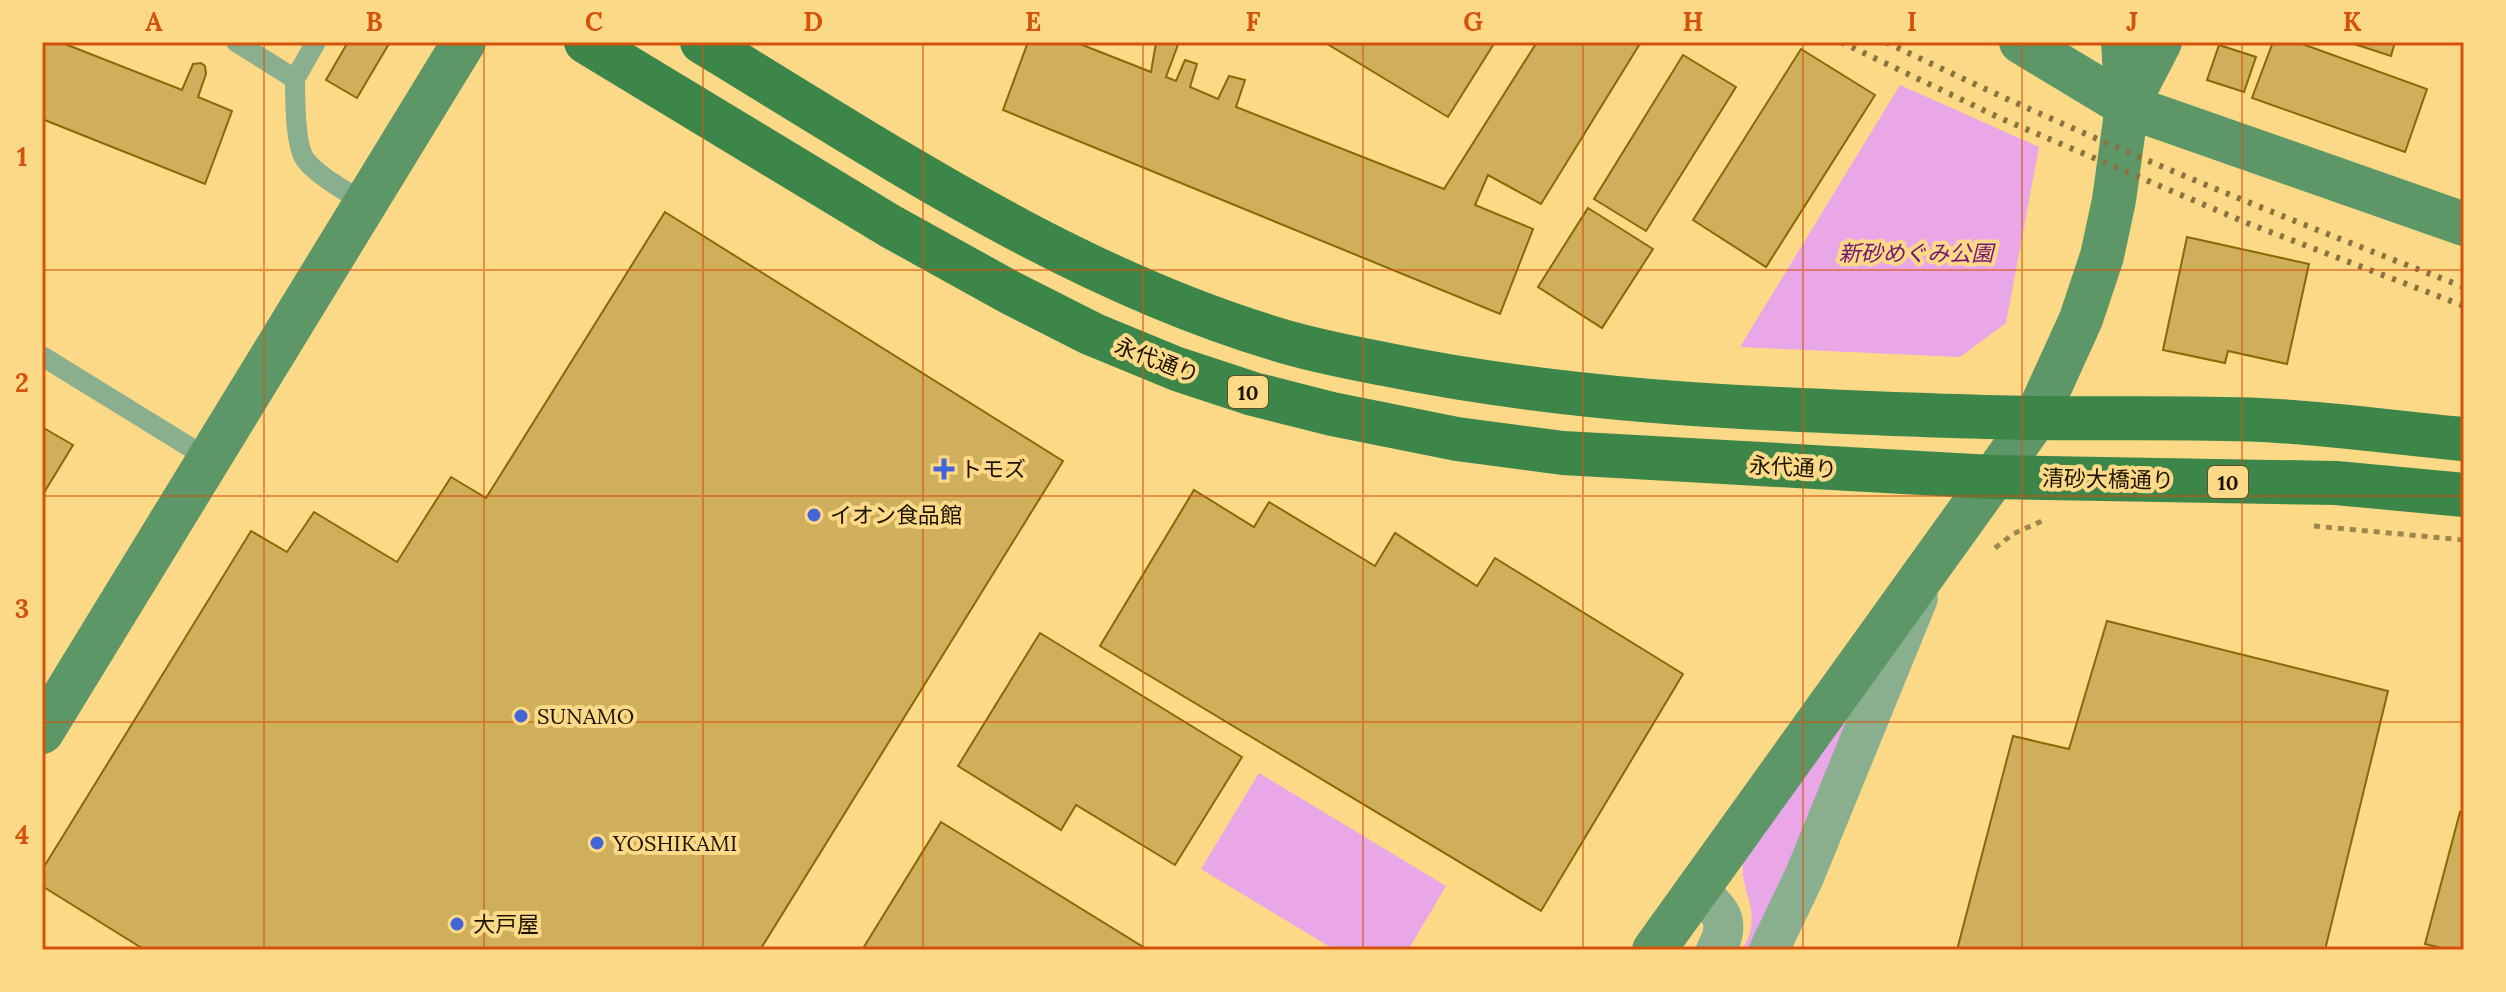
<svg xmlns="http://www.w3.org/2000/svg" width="2506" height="992" font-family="Lora,'Noto Sans JP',serif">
<rect width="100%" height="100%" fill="#fbd986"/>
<g fill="#e9a7e7">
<path d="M1900 85 2039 147 2006 323 1960 357 1740 347Z"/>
<path d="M1853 711 1756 950H1742C1769 906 1729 887 1748 846Z"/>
<path d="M1259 773 1446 886 1408 950H1335L1201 869Z"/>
</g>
<g fill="#cfae5c" stroke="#886903" stroke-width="2">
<path d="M42 42H60L182 90 193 64 201 63 205 66 206 74 198 97 232 111 205 184 42 119Z"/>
<path d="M348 42H390L357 98 326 80Z"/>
<path d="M1028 42H1075L1151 72 1156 43 1153 42H1179L1166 77 1176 81 1185 60 1197 64 1190 87 1218 99 1229 76 1245 80 1236 107 1444 189 1537 42H1641L1541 204 1488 175 1475 205 1533 229 1500 314 1003 110Z"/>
<path d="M1324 42H1495L1448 117Z"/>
<path d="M2273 42H2297L2427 89 2405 152 2252 98Z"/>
<path d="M2348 42H2395L2391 56Z"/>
<path d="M2219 45 2256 57 2244 92 2207 80Z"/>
<path d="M1801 49 1875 95 1766 267 1693 220Z"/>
<path d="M1683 55 1736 87 1646 231 1594 199Z"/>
<path d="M1588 208 1653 249 1602 328 1538 287Z"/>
<path d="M665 212 1063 461 760 950H145L42 886V870L251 531 287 552 314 512 397 562 451 477 486 498Z"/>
<path d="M2187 237 2309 264 2287 364 2228 351 2225 363 2163 350Z"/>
<path d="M42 427 73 445 42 496Z"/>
<path d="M1194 490 1254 527 1269 502 1375 566 1395 533 1477 586 1495 558 1683 674 1541 911 1100 646Z"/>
<path d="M2107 621 2388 691 2325 950H1957L2013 736 2069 749Z"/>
<path d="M1040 633 1242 757 1175 865 1076 805 1061 830 958 766Z"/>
<path d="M2460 812 2464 813V950H2449L2425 944Z"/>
<path d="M941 822 1148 950H862Z"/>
</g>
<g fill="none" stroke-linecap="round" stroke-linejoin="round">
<g stroke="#9e874f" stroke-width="5" stroke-dasharray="6 6" stroke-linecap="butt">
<path d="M2314 526 2464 540"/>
<path d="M1995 548 2013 534 2044 520"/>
</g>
<g stroke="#8aaf8e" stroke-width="20">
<path d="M236 42 295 79C295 97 295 145 305 159 315 174 351 195 366 203"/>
<path d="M295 79 316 42"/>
<path d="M42 356 209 459"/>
</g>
<g stroke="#8aaf8e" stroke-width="40">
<path d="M1696 890C1719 909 1733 920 1716 950"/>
<path d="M1769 950 1804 877 1918 598"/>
</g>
<g stroke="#5e9767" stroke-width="44">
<path d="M2021 42 2127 106 2464 224"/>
<path d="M2128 104 2160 42"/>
<path d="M42 732 464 42"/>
<path d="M1654 950 2036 418 2081 319 2102 256 2114 200 2127 106 2123 42"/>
</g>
<g stroke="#3c864a" stroke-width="44">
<path d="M586 42 890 226 1011 293 1092 334 1177 369 1253 394 1332 414 1457 439 1563 453 1992 477 2336 483 2464 495"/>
<path d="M702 42C885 153 1069 277 1276 339 1311 350 1348 357 1384 364 1515 391 1646 403 1780 409 1866 413 1952 417 2039 418 2113 419 2187 417 2261 420 2329 423 2397 433 2464 439"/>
</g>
<g stroke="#887341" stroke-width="6" stroke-dasharray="4 8" stroke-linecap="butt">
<path d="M1841 42 2000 118 2247 223 2464 306"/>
<path d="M1886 42C2075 134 2268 212 2464 287"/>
</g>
</g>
<path fill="none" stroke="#d4520b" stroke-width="2" stroke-opacity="0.55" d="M264 42V950M484 42V950M703 42V950M923 42V950M1143 42V950M1363 42V950M1583 42V950M1803 42V950M2022 42V950M2242 42V950M42 270H2464M42 496H2464M42 722H2464"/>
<g fill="#4465d7" stroke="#fbd986" stroke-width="3">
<path d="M940 457h8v8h8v8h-8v8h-8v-8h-8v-8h8z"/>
<circle cx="814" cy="515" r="8"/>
<circle cx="521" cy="716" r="8"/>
<circle cx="597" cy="843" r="8"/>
<circle cx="457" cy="924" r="8"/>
</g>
<g text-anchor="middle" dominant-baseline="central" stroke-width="8" stroke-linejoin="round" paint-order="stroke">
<g fill="#fbd986" stroke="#5e4e28" stroke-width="2">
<rect x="1228" y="376" width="40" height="32" rx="6"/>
<rect x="2208" y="466" width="40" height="32" rx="6"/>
</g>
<g font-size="20" font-weight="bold" fill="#1b1200">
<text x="1248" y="392">10</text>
<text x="2228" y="482">10</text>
</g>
<g font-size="22" font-style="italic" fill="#741475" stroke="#fbd986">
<text x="1916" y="253">新砂めぐみ公園</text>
</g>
<g font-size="22" fill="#1b1200" stroke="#fbd986">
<text transform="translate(1157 360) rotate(21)">永代通り</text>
<text transform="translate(1793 467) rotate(3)">永代通り</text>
<text transform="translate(2108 479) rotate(1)">清砂大橋通り</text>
</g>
<g font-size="22" fill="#1b1200" stroke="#fbd986" text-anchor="start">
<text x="960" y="469">トモズ</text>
<text x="830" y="515">イオン食品館</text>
<text x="537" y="716">SUNAMO</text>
<text x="613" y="843">YOSHIKAMI</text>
<text x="473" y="924">大戸屋</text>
</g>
</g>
<rect width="2506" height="992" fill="none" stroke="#fbd986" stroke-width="88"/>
<rect x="44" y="44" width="2418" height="904" fill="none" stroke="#d4520b" stroke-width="3"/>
<g font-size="26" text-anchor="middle" font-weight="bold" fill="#d4520b">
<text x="154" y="31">A</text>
<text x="374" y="31">B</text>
<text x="594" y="31">C</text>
<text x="813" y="31">D</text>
<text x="1033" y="31">E</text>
<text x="1253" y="31">F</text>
<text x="1473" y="31">G</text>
<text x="1693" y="31">H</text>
<text x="1912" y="31">I</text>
<text x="2132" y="31">J</text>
<text x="2352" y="31">K</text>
<text x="22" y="166">1</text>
<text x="22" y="392">2</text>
<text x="22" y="618">3</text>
<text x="22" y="844">4</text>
</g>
</svg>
